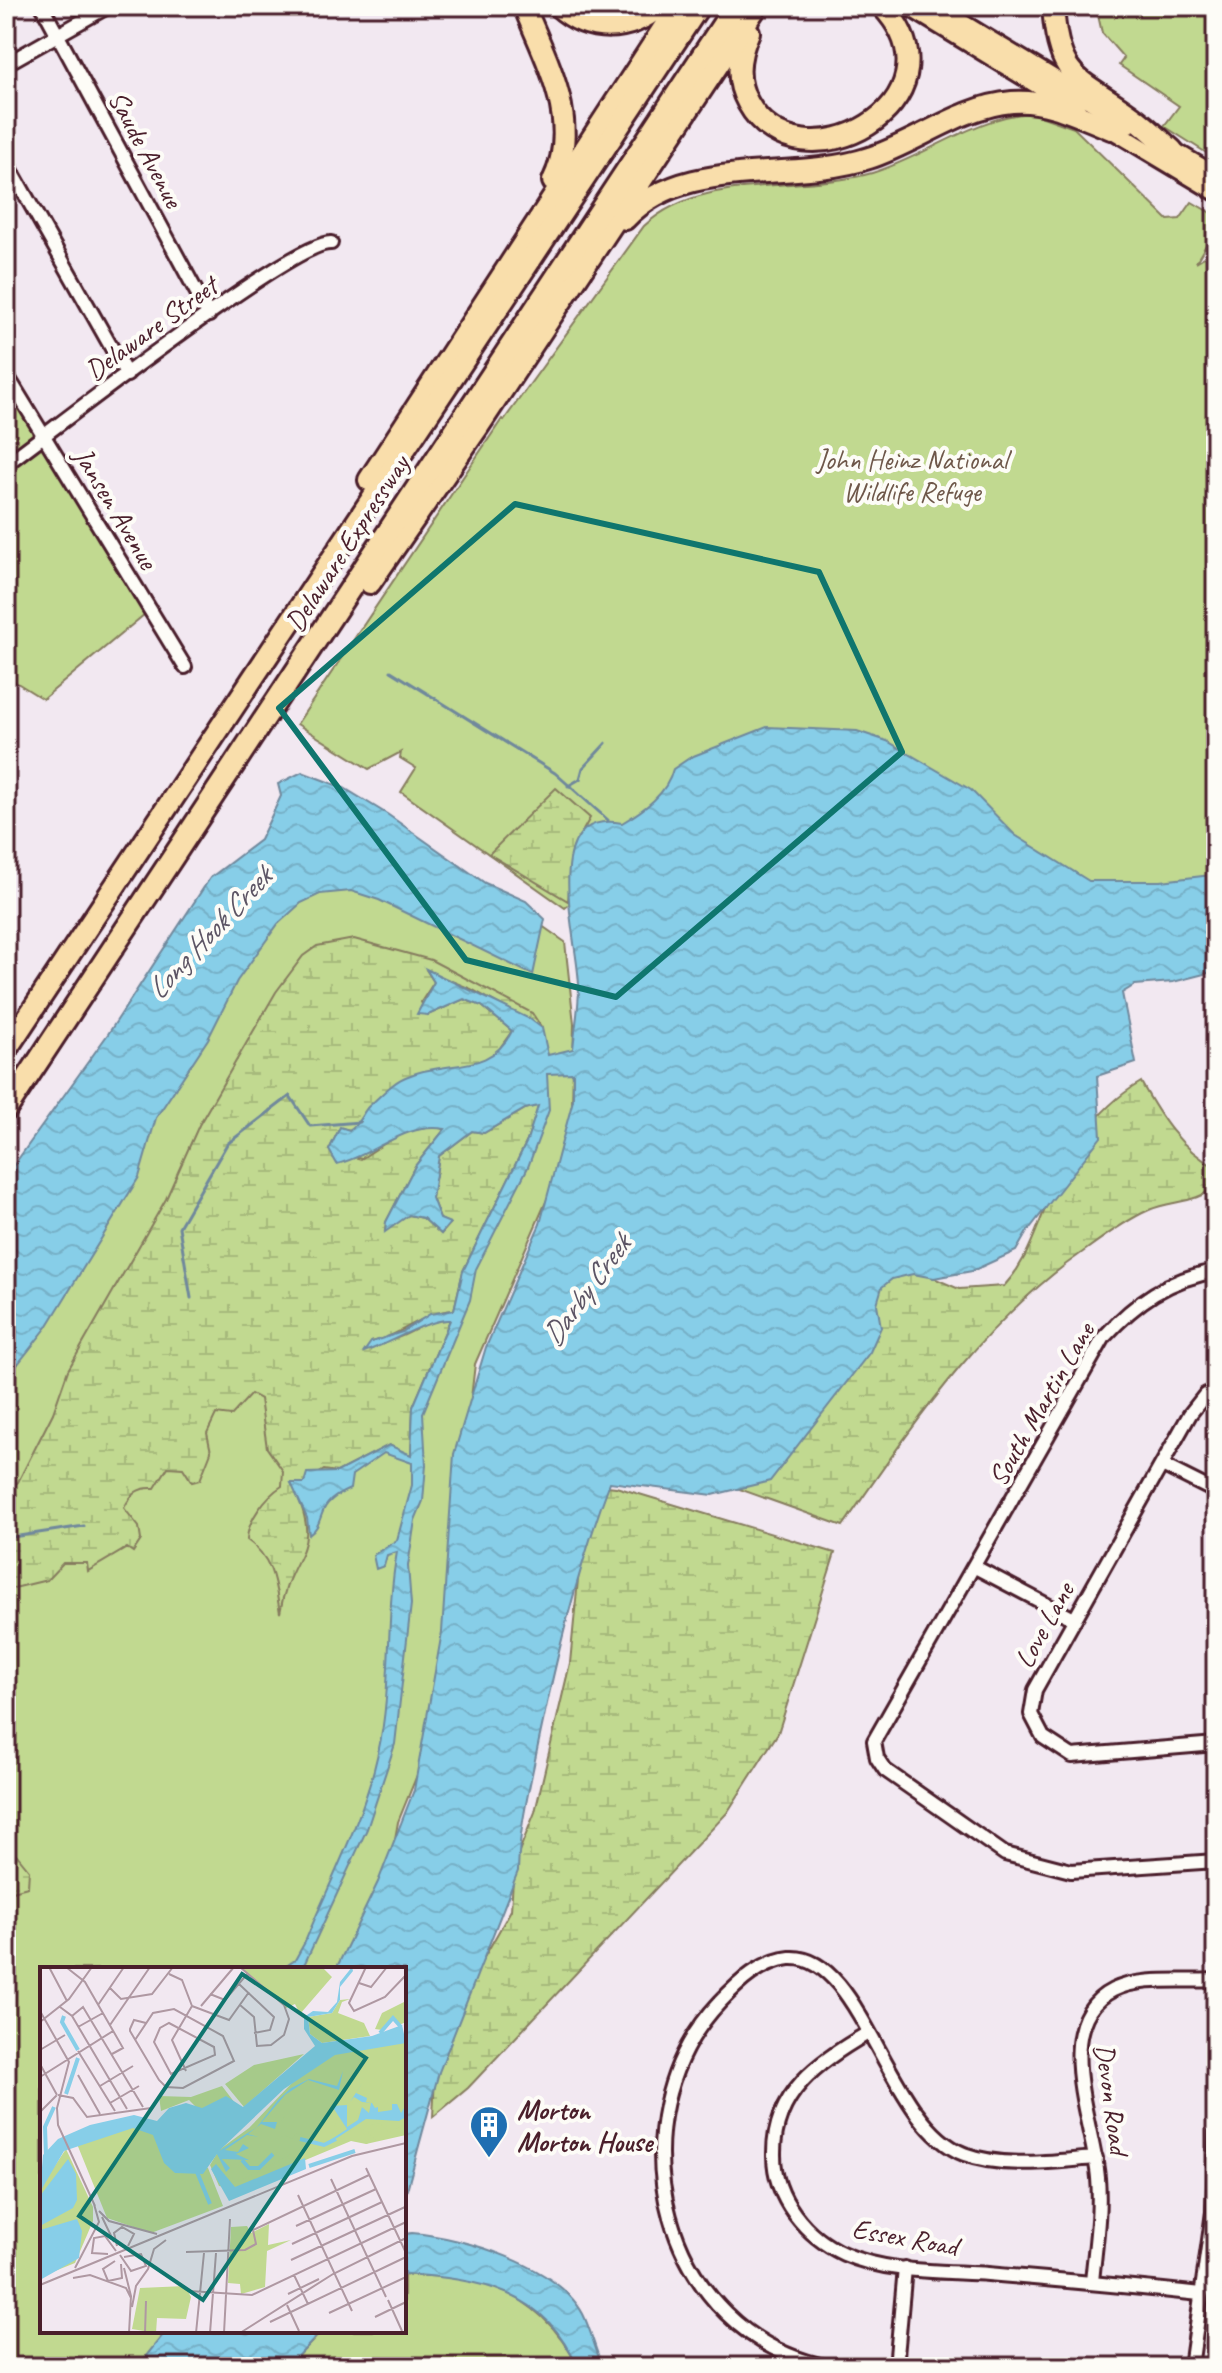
<svg xmlns="http://www.w3.org/2000/svg" width="1222" height="2373" font-family="Caveat,sans-serif">
<defs>
<pattern id="wetland-marsh" width="20" height="14" patternUnits="userSpaceOnUse" patternTransform="scale(2)"><rect width="20" height="14" fill="#c1d990"/><path d="M1 5h8M5 5V1M11 12h8M15 12V8" fill="none" stroke="#a7ba7c"/></pattern>
<pattern id="water-waves" width="16" height="10" patternUnits="userSpaceOnUse" patternTransform="scale(2)"><rect width="16" height="10" fill="#87cee8"/><path d="M0 5q4-4 8 0t8 0" fill="none" stroke="#76b0c7"/></pattern>
</defs>
<rect width="100%" height="100%" fill="#f2e8f1"/>
<filter id="ink" filterUnits="userSpaceOnUse"><feTurbulence type="fractalNoise" baseFrequency=".0125" numOctaves="2"/><feDisplacementMap in="SourceGraphic" scale="16" xChannelSelector="R" yChannelSelector="G"/><feConvolveMatrix kernelMatrix="1 2 1 2 8 2 1 2 1" color-interpolation-filters="sRGB"/></filter>
<g filter="url(#ink)">
<g fill="#c1d990" stroke="#867c5e" stroke-width="2">
<path d="M1096 6H1216V159L1164 126 1179 106 1119 65 1124 58 1102 33Z"/>
<path d="M1032 113 1074 128 1168 220 1180 219 1192 202 1216 216V228L1196 262 1216 250V879L1199 889 572 902 565 908 401 792 416 768 400 758 401 752 369 769 297 724 502 419 504 420 644 226C703 171 799 194 872 173 926 157 975 116 1032 113Z"/>
<path d="M6 385 145 614 43 699 6 676Z"/>
<path d="M412 835 565 942 574 1024 572 1106 559 1172 475 1364 470 1407 480 1435 419 1770 398 1822 392 1856 358 1969H42V2331H177L147 2367H6V1285L277 910Z"/>
<path d="M404 2274C431 2277 465 2276 490 2285 529 2299 562 2330 577 2367H288L322 2331H404Z"/>
</g>
<g fill="url(#wetland-marsh)" stroke="#867c5e" stroke-width="2">
<path d="M556 788 590 818 573 848 568 901 489 854Z"/>
<path d="M354 939 431 960 532 1013 542 1028 471 989 427 971 434 982 421 1002 428 1015 464 999 482 1006 512 1031 492 1059 386 1091 356 1127 350 1130 340 1128 329 1150 361 1159C388 1141 411 1123 445 1129L415 1166 386 1222 385 1230 409 1215 423 1218 441 1234 450 1224 440 1219 432 1198 439 1156 472 1131 484 1133 525 1109 539 1105 527 1141 463 1271 454 1310C423 1311 402 1336 371 1342 409 1343 419 1318 450 1320L413 1407 411 1456 389 1445 337 1472 324 1470 304 1483H292C326 1555 290 1548 280 1613 275 1582 273 1558 247 1540 247 1521 266 1496 282 1486L283 1471 267 1448 260 1399 251 1394 231 1416 216 1414 207 1433 211 1452 200 1480 192 1482 183 1468 168 1467 155 1488C137 1487 132 1493 124 1508L139 1527 141 1540 133 1552 127 1548 88 1571 87 1563H63L47 1580 6 1590V1491L18 1482 53 1413 68 1370 166 1199 199 1125 276 992 303 956 317 946Z"/>
<path d="M1141 1082C1161 1118 1179 1147 1216 1168V1185C1197 1204 1173 1200 1149 1210 1128 1219 1106 1235 1087 1249 983 1320 914 1424 843 1526L605 1441 890 1259 959 1289 1004 1286C1026 1262 1033 1238 1045 1209 1067 1157 1091 1111 1141 1082Z"/>
<path d="M598 1485 616 1487 835 1553 778 1733 727 1813 468 2088 433 2117 435 2076 473 1977 511 1910 514 1864 535 1812 570 1663 579 1569Z"/>
<path d="M17 1855 29 1870 28 1887 9 1892 6 1856Z"/>
</g>
<g fill="url(#water-waves)" stroke="#6f889c" stroke-width="2">
<path d="M767 727 857 731 887 741 971 790 1015 835 1089 881H1161L1211 875 1216 871V971L1173 982 1135 985 1122 993 1136 1063 1097 1076 1101 1137 1027 1232 1016 1251 972 1271 934 1278 913 1274 892 1279 882 1287 877 1304 881 1327 870 1352 770 1481 713 1495 610 1482C577 1570 556 1659 537 1750 529 1790 519 1830 518 1871L439 2072 405 2197 404 2217V1969H336L378 1882 414 1790 442 1632 454 1454 486 1347 540 1224 573 1100V1073L547 1074 549 1110 528 1167 476 1269 470 1300 423 1413 426 1465 423 1501 415 1520 408 1566 411 1604 395 1744 367 1829 305 1963 298 1969H282L295 1960 305 1942C330 1881 364 1818 378 1753 393 1687 385 1618 397 1552L387 1555 384 1566 376 1569 373 1555 397 1540 412 1485V1463L384 1453 352 1475 350 1489C312 1505 328 1521 309 1535L307 1518 291 1483H304L307 1473 337 1472 389 1445 411 1455 413 1407 450 1320C429 1318 389 1344 364 1352L371 1342 402 1332 430 1314 454 1310 463 1271 527 1141 538 1106 525 1109 484 1133 472 1131 439 1156 432 1198 440 1219 450 1223 441 1234 423 1218 409 1215 385 1232 386 1222 415 1166 445 1129C403 1122 376 1155 337 1164L329 1150 340 1127 349 1130C360 1124 361 1114 369 1106 380 1097 393 1081 408 1076 449 1059 489 1076 512 1031L482 1006 464 999 428 1015 417 1014 434 982 426 969 530 1019 542 1028 548 1055 573 1049C575 1029 579 1007 579 987 579 943 536 807 622 823 644 810 667 794 673 769L691 757Z"/>
<path d="M302 772 344 788 387 814 485 883 526 901 545 919 533 975 379 900 351 891 320 894 301 903 278 924 237 981 208 1039 156 1118 139 1177 47 1327 6 1379V1176L108 1034 210 878 260 840 281 796 278 784Z"/>
<path d="M412 2233C463 2237 557 2265 583 2314 591 2330 595 2350 603 2367H577C546 2290 479 2279 404 2274V2234Z"/>
<path d="M166 2331H322L288 2367H137Z"/>
</g>
<g fill="none" stroke-linecap="round" stroke-linejoin="round">
<g stroke="#6f889c" stroke-width="3">
<path d="M391 671 555 773 608 820"/>
<path d="M568 786 580 779 583 768 606 743"/>
<path d="M191 1298 179 1227 227 1144 290 1096 310 1126 360 1122"/>
<path d="M6 1538 84 1526"/>
</g>
<g stroke="#4a1f2b" stroke-width="18">
<g id="minor">
<path d="M42 6 209 315"/>
<path d="M6 64 109 6"/>
<path d="M6 161 127 375"/>
<path d="M6 374 185 667"/>
<path d="M6 464C53 430 293 241 331 243"/>
<path d="M1216 1271C1168 1279 1136 1302 1104 1337L874 1741 877 1758 885 1770 1005 1854 1071 1871 1216 1861"/>
<path d="M1216 1389 1205 1395 1190 1414 1035 1690 1031 1714 1043 1737 1072 1756 1216 1744"/>
<path d="M1162 1465 1216 1492"/>
<path d="M975 1567 1074 1619"/>
<path d="M1215 1621 1216 1622"/>
<path d="M868 2033C819 2061 773 2093 774 2155 774 2198 806 2237 844 2254 887 2273 942 2271 988 2274 1059 2280 1129 2286 1200 2294"/>
<path d="M1092 2282C1095 2248 1101 2213 1098 2178 1094 2125 1048 2022 1113 1990 1141 1976 1185 1982 1216 1980"/>
<path d="M829 2367C662 2335 608 2120 720 2002 739 1982 761 1961 790 1958 862 1953 887 2124 964 2154 1004 2169 1055 2161 1096 2158"/>
<path d="M896 2367 905 2268"/>
<path d="M1191 2367 1213 2212 1216 2131"/>
</g>
</g>
<g stroke="#4a1f2b" stroke-width="22">
<g id="major">
<path d="M908 6 1077 109"/>
<path d="M934 6 1129 124"/>
<path d="M1101 123 1216 192"/>
<path d="M1162 144 1216 176"/>
</g>
</g>
<g stroke="#4a1f2b" stroke-width="26">
<g id="highway">
<path d="M524 6C546 61 582 122 553 181"/>
<path d="M558 6C589 34 629 33 660 6"/>
<path d="M1053 6C1058 84 1081 77 1135 118 1148 128 1161 140 1173 151"/>
<path d="M749 32C738 56 735 80 748 103 799 196 972 101 882 6"/>
<path d="M625 219C686 154 790 184 869 158 916 143 962 106 1012 102 1047 99 1079 116 1111 129"/>
<path d="M369 480 678 6"/>
<path d="M370 583 478 427 757 6"/>
<path d="M6 1050 699 6"/>
<path d="M6 1110 735 6"/>
</g>
</g>
<use href="#minor" stroke="#fdfcf7" stroke-width="12"/>
<use href="#major" stroke="#f9deab" stroke-width="16"/>
<use href="#highway" stroke="#f9deab" stroke-width="20"/>
</g>
</g>
<path fill="none" stroke="#0f766e" stroke-width="6" stroke-linejoin="round" d="M515 504 819 572 902 752 616 997 466 960 279 708Z"/>
<defs>
<g id="building-pin" transform="scale(2)"><path d="M0 17L-7.5 6A9.5 9.5 0 1 1 7.5 6Z" fill="#1f6fb2" stroke="#fdfcf7"/><path d="M-4-6H4V6H1V3H-1V6H-4ZM-2.5-4.3h1.7v1.8h-1.7ZM.8-4.3h1.7v1.8H.8ZM-2.5-1h1.7V.8h-1.7ZM.8-1h1.7V.8H.8Z" fill="#fff"/></g>
</defs>
<g fill-rule="evenodd">
<use href="#building-pin" x="489" y="2125"/>
</g>
<g text-anchor="middle" dominant-baseline="central" stroke-width="8" stroke-linejoin="round" paint-order="stroke">
<g font-size="28" fill="#4a1f2b" stroke="#fdfcf7">
<text transform="translate(146 149) rotate(62)">Saude Avenue</text>
<text transform="translate(151 328) rotate(-36)">Delaware Street</text>
<text transform="translate(116 508) rotate(59)">Jansen Avenue</text>
<text transform="translate(347 543) rotate(-57)">Delaware Expressway</text>
<text transform="translate(1041 1404) rotate(-60)">South Martin Lane</text>
<text transform="translate(1044 1625) rotate(-61)">Love Lane</text>
<text transform="translate(1112 2099) rotate(82)">Devon Road</text>
<text transform="translate(905 2237) rotate(10)">Essex Road</text>
</g>
<g font-size="28" fill="#6e5749" stroke="#fdfcf7">
<text x="912" y="459">John Heinz National<tspan x="912" dy="32">Wildlife Refuge</tspan></text>
</g>
<g font-size="28" font-weight="bold" fill="#4a1f2b" stroke="#fdfcf7" text-anchor="start">
<text x="517" y="2109">Morton<tspan x="517" dy="32">Morton House</tspan></text>
</g>
<g font-size="30" font-style="italic" fill="#5c5464" stroke="#fdfcf7">
<text transform="translate(209 933) rotate(-47)">Long Hook Creek</text>
<text transform="translate(586 1290) rotate(-54)">Darby Creek</text>
</g>
</g>
<g transform="translate(40 1967)">
<rect width="366" height="366" fill="#f2e8f1"/>
<path d="M200 0H282L292 10 260 47 255 37 246 41ZM310 32 302 35 298 46 324 56 330 69 282 76 270 67 268 50 292 46 300 33ZM366 74V168L326 177 311 174 196 222 179 219 170 198 179 183 209 161 251 117 283 92 312 81ZM92 160H105L168 201 183 239 111 266 67 251 37 177 32 178ZM26 182 53 240V254L35 296 0 310V221ZM229 257 228 278 251 273 227 284 225 320 201 327 200 317 188 316 191 260 207 259 211 266ZM145 319 151 330 146 352 117 351 116 366 92 362 100 321Z" fill="#c1d990"/>
<path d="M366 34V55L359 58 353 50 342 63 335 62 342 46ZM264 87 204 140 185 117 214 98ZM182 119 201 144 159 143 149 133 121 144 119 129 151 130ZM332 129H366V138L361 146 355 137 353 148 339 146 332 138 327 147 322 141 310 159 331 149 356 154 363 149 366 156 349 166 340 156 331 158 328 166 336 173 326 177 323 162H313L291 182 263 181 198 215 189 210 179 193 186 203 184 192 209 193 195 187 207 182 202 177 198 185 184 183 221 156 235 161 245 149 233 173 245 168 252 172 256 166 278 174 291 171 299 146 304 150 314 130Z" fill="#c1d990"/>
<path d="M312 0 313 4 300 20V33L292 46 268 50 270 67 282 76 332 69 362 58 366 76 295 88 244 122 179 184 217 160 238 133 251 121 269 112 297 119 303 104 299 123 268 113 245 128 222 155H237L235 162 221 157 208 167 219 170 207 168 185 183 198 185 203 177 209 181 196 187 209 193 182 192 190 201 186 205 177 187 163 207 135 206 124 196 113 168 93 161 24 184 0 225 3 188 18 172 50 158 94 148 117 154 129 141 146 136 162 141 186 129 203 140 275 79 264 62V50L273 44 288 45 297 35 300 15ZM323 115 316 126 327 131 326 135 332 136 335 141 338 140V145L352 143V137H357L361 146 366 138V150L359 154 326 152 297 171 287 175 307 162 292 139 307 138V160L318 153 322 140 329 146 331 136 322 135 314 130 310 135ZM265 191 266 202 189 234 171 202 176 197 195 220ZM28 192 36 207 37 233 33 241 0 259V229ZM37 252 42 264 39 291 0 313V263Z" fill="#87cee8"/>
<path fill="none" stroke="#87cee8" stroke-width="4" d="M24 49 22 55 38 83M340 66 353 51 361 60M26 127 38 91M260 172 284 178 296 172M6 188 5 160 14 140M202 193 209 201H219L233 187M269 199 315 184M157 205 170 237"/>
<path fill="none" stroke="#af98a2" stroke-width="2" d="M9 0 27 34M26 0 45 15 83 81 72 87M326 0 309 36 314 44 345 30 366 8M129 7 142 13 152 39M319 16 331 20 347 0M199 17 234 50 230 63 214 66M70 21 81 32 112 27 133 0M170 27 185 33 208 6M58 38 84 0M200 38 214 50 217 79 231 78 244 68 249 52 244 38 200 0M152 39 189 53 209 25M161 39 194 0M20 40 32 49 87 142M0 44 29 95 17 141 18 158 55 239M32 49 43 40 103 140M0 55 29 32 52 0M129 56 174 80 175 88 131 107 114 75 120 61ZM70 58 110 0M38 60 63 46M95 73 113 46 134 42 183 69 194 94 143 121 126 120 119 113 90 64V62L94 53 106 56M0 83 25 68M38 84 75 144M0 97 17 128M146 104 132 73 152 39M38 108 60 147M0 110 73 64M60 119 93 99M18 128 33 131 47 150 111 141M70 136 99 119M0 145 17 128M326 201 366 286M291 212 346 330M258 228 312 344M59 244 69 254 117 267M62 250 74 275M256 259 336 222M252 277 342 235M77 279 74 266 82 260 94 267 88 279M146 285 205 283 216 277 213 263 329 208M68 287 52 286 54 271 65 269 76 284M80 288 91 304 106 299 101 287 84 290M251 293 365 240M75 294 63 302 68 314 82 311 81 297M35 301 59 255 54 237M84 301 91 329 89 366M254 308 268 337M33 311 50 308 86 321 91 331M0 318 312 189 366 176M149 324 212 328 366 255M248 327 279 312M348 333 362 364M247 338 259 364M92 340 96 319 108 302 114 282 126 273M289 346 366 310M335 350 366 335M230 355 366 290M105 366 106 334M156 366 164 286M170 366 176 286M184 366 190 252M200 366 293 307 366 271"/>
<path fill="#0f766e" fill-opacity="0.15" stroke="#0f766e" stroke-width="4" d="M202 7 326 91 163 333 39 249Z"/>
<rect width="366" height="366" fill="none" stroke="#4a1f2b" stroke-width="4"/>
</g>
<rect width="1222" height="2373" fill="none" stroke="#fdfcf7" stroke-width="32"/>
<rect x="16" y="16" width="1190" height="2341" fill="none" stroke="#4a1f2b" stroke-width="3" filter="url(#ink)"/>
</svg>
